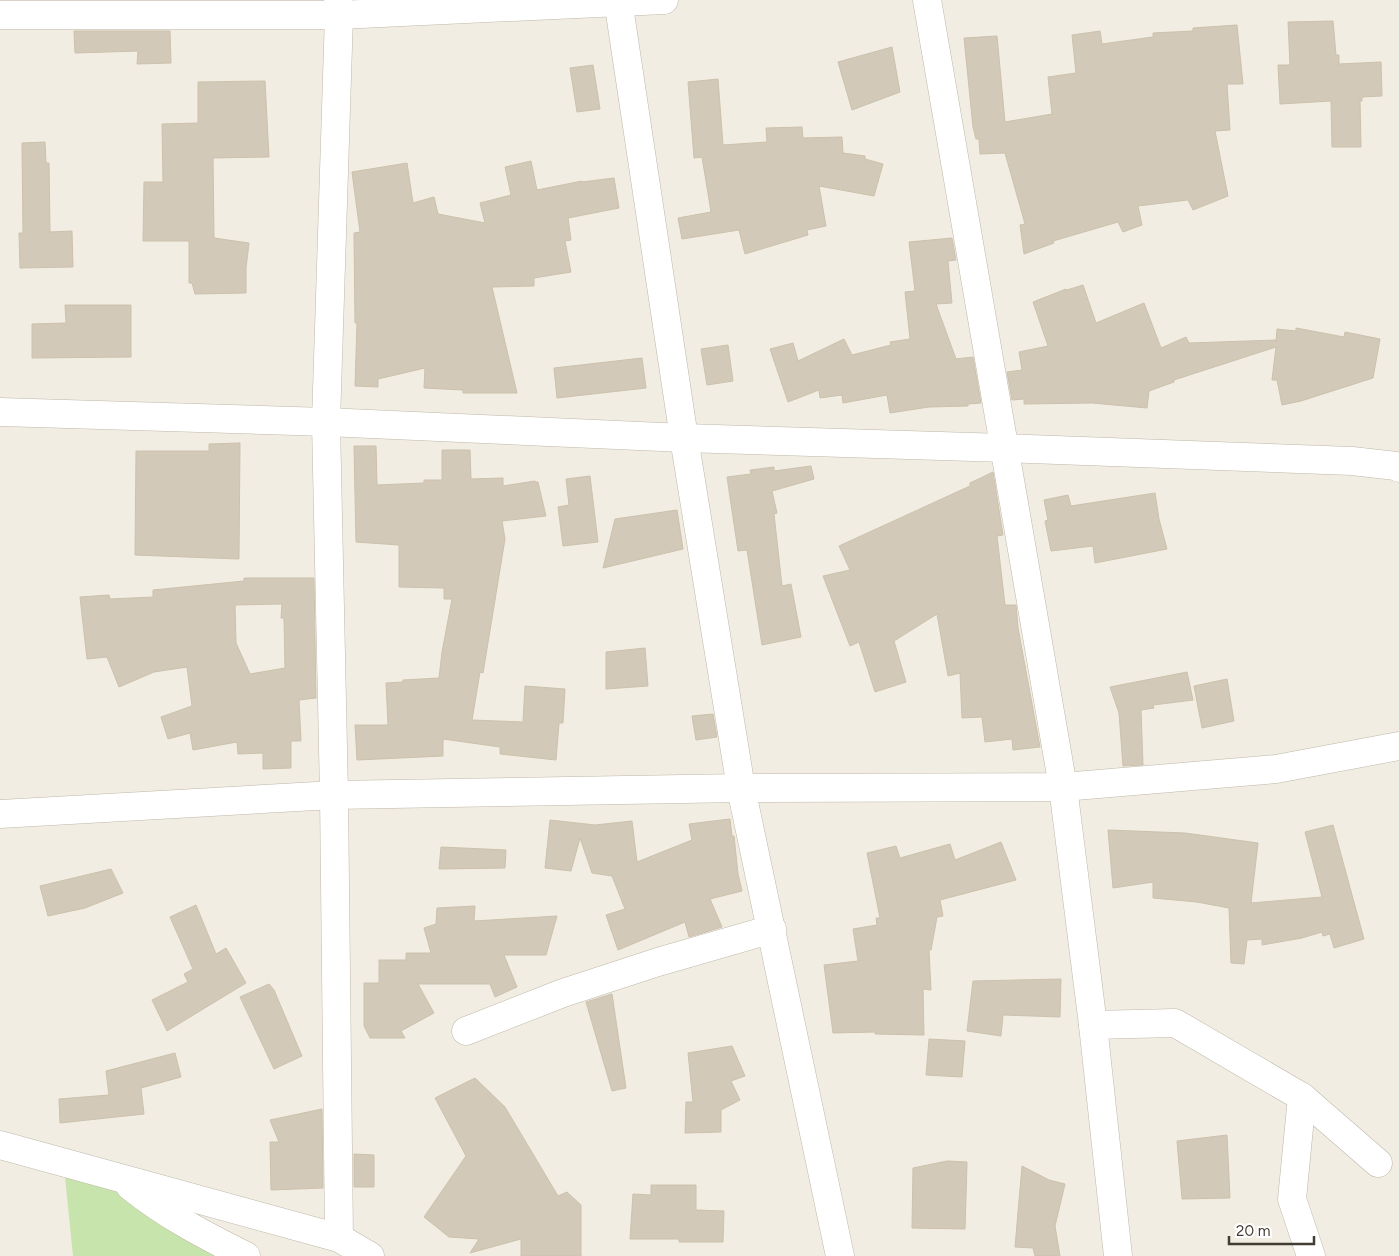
<svg xmlns="http://www.w3.org/2000/svg" width="1399" height="1256" font-family="Figtree,sans-serif">
<rect width="100%" height="100%" fill="#f1ede2"/>
<path fill="#c7e4ac" d="M65 1177 112 1185 228 1256H73Z"/>
<g fill="#d2c9b8" stroke="#ccc1ac" fill-rule="evenodd">
<path d="M1333 21 1336 55H1339V64L1381 62 1382 96 1362 97V101H1360L1361 147H1332L1331 101 1280 104 1278 65H1290L1288 22Z"/>
<path d="M1237 25 1243 84H1227L1230 130 1215 131 1228 196 1193 210 1188 200 1138 206 1142 225 1123 232 1118 222 1053 241 1054 243 1024 254 1020 225 1025 224 1005 153 980 154 979 139H976L973 127 964 38 997 36 1005 122 1052 114 1048 77 1076 73 1072 35 1100 31 1102 44 1153 37V33L1193 31V28Z"/>
<path d="M74 31H170L171 63 137 64 138 51 75 53Z"/>
<path d="M892 47 900 92 852 110 838 62Z"/>
<path d="M593 65 600 109 577 112 570 68Z"/>
<path d="M718 79 723 145 767 142 766 128 802 127 803 138 842 137 843 153 865 156V159L883 164 874 196 819 186 826 226 807 230 808 235 745 254 739 230 682 239 678 218 711 212 702 157 694 158 688 82Z"/>
<path d="M265 81 269 157 213 158 214 238 249 243 246 268V293L195 294 192 283H189V241H143L144 182H163L162 124 198 123V82Z"/>
<path d="M45 142 46 163H49L50 232 72 231 73 267 20 268 19 233H23L22 143Z"/>
<path d="M531 161 537 190 582 181V182L614 178 619 208 568 218 571 240 565 241 571 272 534 278V286L492 287 517 393H463V390L424 388 425 368 378 379V387L355 386 357 323H355L354 233 360 232 352 172 407 163 413 203 434 197 438 214 485 223 480 203 511 195 505 167Z"/>
<path d="M952 238 956 260 948 261 952 303 936 304 956 359 973 357 981 403 968 404V406L929 407 890 413 887 395 843 403 842 395 820 398 819 390 788 402 770 349 793 343 798 361 844 339 852 355 891 345 890 342 910 339 905 292 915 291 909 242Z"/>
<path d="M1083 285 1096 323 1144 303 1161 348 1186 337 1189 343 1276 340V342L1277 329 1296 331V328L1344 337 1345 332 1380 339 1373 378 1301 401 1282 405 1277 380H1272L1276 347 1174 380V382L1149 391 1147 408 1092 403 1024 404V399L1012 400 1007 372 1022 370 1019 352 1048 346 1033 302 1066 289 1067 290Z"/>
<path d="M65 305H131V357L32 358V324L66 323Z"/>
<path d="M728 345 733 381 707 385 701 349Z"/>
<path d="M642 358 646 388 557 398 554 368Z"/>
<path d="M240 443 239 559 135 555 136 451H209V444Z"/>
<path d="M354 446H376L377 485 424 483V480H442V450H470L471 479 503 478V486L535 481V482H538L546 516 502 521 505 539 483 673 480 672 472 720 523 722 525 686 565 689 563 723H559L556 760 500 754V747L443 739V756L357 760 355 725H388L386 683 403 682V680L439 678 442 652 452 599H444V588L399 587V545L356 542Z"/>
<path d="M811 466 814 479 772 491 777 513 774 514 782 586 791 584 801 637 762 645 747 550 738 551 727 477 751 474 750 470 774 467V471Z"/>
<path d="M993 472 1003 535 997 536 1005 605H1016L1018 628 1040 747 1013 750 1012 739 985 742 982 717 962 718 960 673 948 676 937 614 894 641 906 682 875 692 859 642 850 646 823 576 850 570 839 546 970 486V483Z"/>
<path d="M590 476 598 542 563 546 558 507 569 505 566 479Z"/>
<path d="M1155 493 1159 519 1167 549 1095 563 1093 546 1051 551 1045 521 1048 520 1044 500 1068 495 1071 506Z"/>
<path d="M677 510 683 549 603 568 615 519Z"/>
<path d="M244 578H314L316 698 299 700 301 741H291V768L263 769V753L238 754 237 742 193 750 190 733 168 739 161 717 192 706 187 667 154 672 119 687 107 657 87 659 80 597 109 595 110 599 153 597V590L244 581ZM282 604 281 618H284L285 668 250 674 236 643 235 605Z"/>
<path d="M645 648 648 686 606 689V652Z"/>
<path d="M1187 672 1193 700 1153 705 1154 708 1141 710 1143 765 1123 766 1119 713 1110 687Z"/>
<path d="M1227 679 1234 721 1202 728 1194 686Z"/>
<path d="M713 714 717 737 696 740 692 716Z"/>
<path d="M730 819 732 836H734L738 874 742 891 710 899 722 927 689 937 685 922 618 950 606 915 625 909 612 876 592 873 580 838 571 871 545 868 550 820 595 825 632 821 637 862 692 840 689 824Z"/>
<path d="M1333 825 1364 939 1334 948 1330 934 1323 936 1322 932 1302 938 1262 945V939L1247 940 1244 964 1231 963 1229 908 1197 902 1153 898V882L1113 888 1108 830 1185 833 1258 843 1251 903 1322 897 1305 832Z"/>
<path d="M1001 842 1016 880 940 900 943 916 937 917 931 950H929L931 990 923 989 924 1035 875 1034V1032L833 1033 824 965 858 961 853 929 877 925 876 918H880L867 853 896 846 900 858 950 844 955 860Z"/>
<path d="M441 847 506 850 505 868 439 869Z"/>
<path d="M111 869 123 893 85 908 48 916 40 886Z"/>
<path d="M196 905 216 954 226 948 246 983 167 1031 152 1000 188 982 184 974 193 969 170 917Z"/>
<path d="M475 906 474 921 557 916 546 955H504L517 987 495 997 490 984H418L434 1013 401 1031 405 1038H370L364 1026V983H379V960H406V953H431L424 928 436 924 437 908Z"/>
<path d="M1061 979 1060 1017 1003 1015 1001 1036 967 1031 973 981Z"/>
<path d="M269 984 274 990 302 1056 274 1069 240 997Z"/>
<path d="M612 994 626 1088 612 1091 586 1002Z"/>
<path d="M929 1039 965 1041 962 1077 926 1075Z"/>
<path d="M732 1046 745 1076 731 1081 740 1100 721 1110V1132L685 1133 686 1102H693L688 1053Z"/>
<path d="M175 1053 181 1077 141 1088 144 1114 60 1123 59 1099 109 1095 106 1071Z"/>
<path d="M475 1078 505 1107 558 1196 567 1192 581 1205V1256H521V1239L470 1253 479 1239 449 1237 424 1217 466 1156 435 1098Z"/>
<path d="M322 1109 323 1188 271 1190 270 1142H279L270 1120Z"/>
<path d="M1227 1135 1230 1198 1182 1199 1177 1141Z"/>
<path d="M354 1154 374 1155V1187H354Z"/>
<path d="M947 1161 967 1162 965 1229 912 1228 913 1168Z"/>
<path d="M1022 1166 1049 1180 1065 1184 1055 1226 1060 1256H1035L1033 1248 1015 1247Z"/>
<path d="M651 1185H696V1210L724 1211 723 1242H679V1239H630L633 1194 651 1195Z"/>
</g>
<g fill="none" stroke-linecap="round" stroke-linejoin="round">
<g stroke="#beb8a8" stroke-width="29">
<g id="minor">
<path d="M618 0 684 438 741 788 840 1256"/>
<path d="M927 0 1063 787 1093 1025 1118 1256"/>
<path d="M0 15H339L664 0"/>
<path d="M0 412 326 422 684 438 1005 448 1352 461 1396 466 1399 468"/>
<path d="M0 814 334 795 741 788 1063 787 1276 769 1399 746"/>
<path d="M1093 1025 1175 1023 1302 1097 1378 1163"/>
<path d="M466 1031 563 993 658 962 772 929"/>
<path d="M1302 1097 1292 1199 1311 1256"/>
<path d="M0 1145 339 1238 334 795 326 422 339 15 338 0"/>
<path d="M130 1186C166 1215 204 1235 246 1256"/>
<path d="M339 1238 370 1256"/>
</g>
</g>
<use href="#minor" stroke="#fff" stroke-width="28"/>
</g>
<path d="M1229 1236v8h85v-8" fill="none" stroke="#423d33" stroke-width="2.5"/>
<text x="1236" y="1236" font-size="15" fill="#423d33" stroke="#ffffff" stroke-width="4" paint-order="stroke">20 m</text>
</svg>
